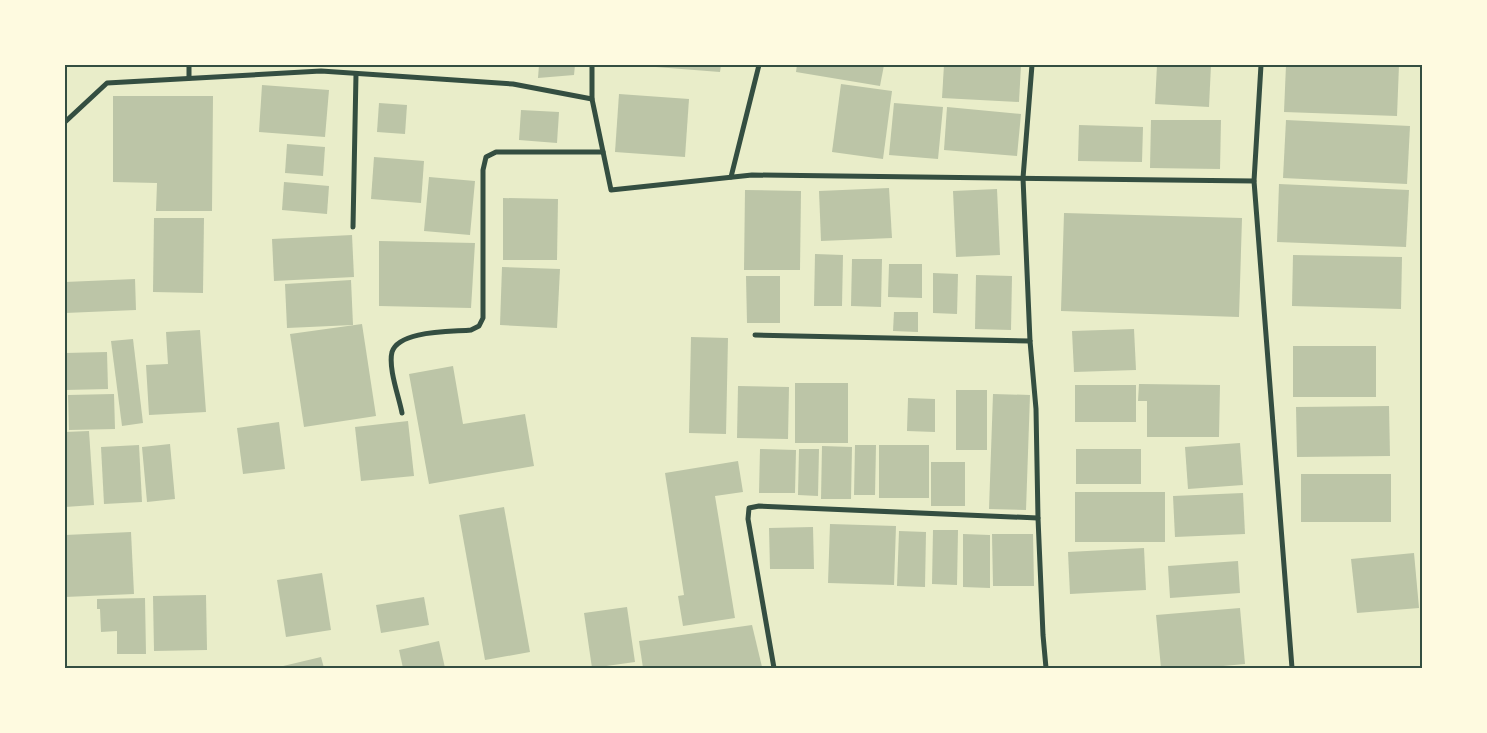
<svg xmlns="http://www.w3.org/2000/svg" width="1487" height="733" font-family="Figtree,sans-serif">
<rect width="100%" height="100%" fill="#e9edc9"/>
<g fill="#bcc5a7">
<path d="M539 65H575L574 75 538 78Z"/>
<path d="M643 65H721L720 72 643 66Z"/>
<path d="M797 65H884L880 86 796 72Z"/>
<path d="M944 65H1021L1019 102 942 98Z"/>
<path d="M1157 65H1211L1209 107 1155 104Z"/>
<path d="M1286 65H1399L1397 116 1284 112Z"/>
<path d="M841 84 892 91 883 159 832 152Z"/>
<path d="M262 85 329 90 325 137 259 132Z"/>
<path d="M619 94 689 99 685 157 615 152Z"/>
<path d="M113 96H213L212 211H156L157 183 113 182Z"/>
<path d="M379 103 407 105 405 134 377 132Z"/>
<path d="M894 103 943 107 938 159 889 155Z"/>
<path d="M947 107 1021 114 1017 156 944 150Z"/>
<path d="M521 110 559 112 557 143 519 140Z"/>
<path d="M1151 120H1221L1220 169 1150 168Z"/>
<path d="M1286 120 1410 126 1407 184 1283 178Z"/>
<path d="M1079 125 1143 127 1142 162 1078 161Z"/>
<path d="M287 144 325 147 323 176 285 173Z"/>
<path d="M374 157 424 161 421 203 371 199Z"/>
<path d="M429 177 475 181 470 235 424 231Z"/>
<path d="M284 182 329 186 327 214 282 210Z"/>
<path d="M1279 184 1409 190 1406 247 1277 242Z"/>
<path d="M889 188 892 238 821 241 819 191Z"/>
<path d="M997 189 1000 255 956 257 953 191Z"/>
<path d="M745 190 801 191 800 270H744Z"/>
<path d="M503 198 558 199 557 260H503Z"/>
<path d="M1064 213 1242 218 1239 317 1061 311Z"/>
<path d="M154 218H204L203 293 153 292Z"/>
<path d="M352 235 354 277 274 281 272 239Z"/>
<path d="M379 241 475 243 471 308 379 306Z"/>
<path d="M815 254 843 255 842 306H814Z"/>
<path d="M1293 255 1402 257 1401 309 1292 306Z"/>
<path d="M852 259H882L881 307 851 306Z"/>
<path d="M889 264H922V298L888 297Z"/>
<path d="M502 267 560 269 557 328 500 325Z"/>
<path d="M933 273 958 274 957 314 933 313Z"/>
<path d="M976 275 1012 276 1011 330 975 329Z"/>
<path d="M746 276H780V323H747Z"/>
<path d="M135 279 136 310 65 313V282Z"/>
<path d="M351 280 353 325 287 328 285 284Z"/>
<path d="M894 312H918V332L893 331Z"/>
<path d="M362 324 376 416 304 427 290 334Z"/>
<path d="M1134 329 1136 370 1074 372 1072 331Z"/>
<path d="M200 330 206 412 149 415 146 365 168 364 166 332Z"/>
<path d="M691 337 728 338 726 434 689 433Z"/>
<path d="M133 339 143 423 122 426 111 341Z"/>
<rect x="1293" y="346" width="83" height="51"/>
<path d="M107 352 108 389 65 390V353Z"/>
<path d="M453 366 463 424 525 414 534 466 429 484 409 374Z"/>
<rect x="795" y="383" width="53" height="60"/>
<path d="M1139 384 1220 385 1219 437H1147V401H1138Z"/>
<rect x="1075" y="385" width="61" height="37"/>
<path d="M738 386 789 387 788 439 737 438Z"/>
<rect x="956" y="390" width="31" height="60"/>
<path d="M114 394 115 429 69 430 68 395Z"/>
<path d="M993 394 1030 395 1026 510 989 509Z"/>
<path d="M908 398 935 399V432L907 431Z"/>
<path d="M1389 406 1390 456 1297 457 1296 407Z"/>
<path d="M408 421 414 476 361 481 355 427Z"/>
<path d="M279 422 285 469 243 474 237 428Z"/>
<path d="M89 431 94 505 65 507V432Z"/>
<path d="M1240 443 1243 485 1188 489 1185 447Z"/>
<path d="M170 444 175 499 147 502 142 447Z"/>
<path d="M139 445 142 502 104 504 101 447Z"/>
<path d="M855 445H876L875 495H854Z"/>
<rect x="879" y="445" width="50" height="53"/>
<path d="M822 446 852 447 851 499H821Z"/>
<path d="M760 449 796 450 795 493H759Z"/>
<path d="M799 449H819L818 496 798 495Z"/>
<rect x="1076" y="449" width="65" height="35"/>
<path d="M738 461 743 492 715 496 735 618 683 626 678 596 684 595 665 473Z"/>
<rect x="931" y="462" width="34" height="44"/>
<rect x="1301" y="474" width="90" height="48"/>
<rect x="1075" y="492" width="90" height="50"/>
<path d="M1243 493 1245 534 1175 537 1173 496Z"/>
<path d="M504 507 530 652 485 660 459 515Z"/>
<path d="M830 524 896 526 894 585 828 583Z"/>
<path d="M813 527 814 569H770L769 528Z"/>
<path d="M933 530H958L957 585 932 584Z"/>
<path d="M899 531 926 532 925 587 897 586Z"/>
<path d="M131 532 134 594 65 597V535Z"/>
<path d="M963 534 990 535V588L963 587Z"/>
<path d="M992 534H1033L1034 586H993Z"/>
<path d="M1144 548 1146 590 1070 594 1068 552Z"/>
<path d="M1414 553 1419 608 1357 613 1351 559Z"/>
<path d="M1238 561 1240 593 1170 598 1168 566Z"/>
<path d="M322 573 331 630 286 637 277 580Z"/>
<path d="M206 595 207 650 154 651 153 596Z"/>
<path d="M424 597 429 625 381 633 376 605Z"/>
<path d="M145 598 146 654H117V631L101 632 100 609H97V599Z"/>
<path d="M627 607 635 662 592 668 584 613Z"/>
<path d="M1240 608 1245 664 1201 668H1161L1156 615Z"/>
<path d="M752 625 762 667 753 668H643L639 641Z"/>
<path d="M439 641 445 668H403L399 650Z"/>
<path d="M321 657 324 668H279V667Z"/>
</g>
<g fill="none" stroke-linecap="round" stroke-linejoin="round">
<g stroke="#344e41" stroke-width="5">
<path d="M189 65V78"/>
<path d="M592 65V99L611 190 752 175 1254 181"/>
<path d="M1032 65 1023 178 1030 341 1036 409 1038 518 1043 635 1046 668"/>
<path d="M1261 65 1254 181 1292 668"/>
<path d="M65 122 107 83 321 71 513 84 592 99"/>
<path d="M731 177 759 65"/>
<path d="M353 227 356 74"/>
<path d="M755 335 1030 341"/>
<path d="M402 413C399 397 388 368 392 352 399 330 452 332 471 330L479 326 483 318V170L486 157 496 152H603"/>
<path d="M774 668 748 519 749 508 759 506 1038 518"/>
</g>
</g>
<rect width="1487" height="733" fill="none" stroke="#fefae0" stroke-width="132"/>
<rect x="66" y="66" width="1355" height="601" fill="none" stroke="#344e41" stroke-width="2"/>
</svg>
